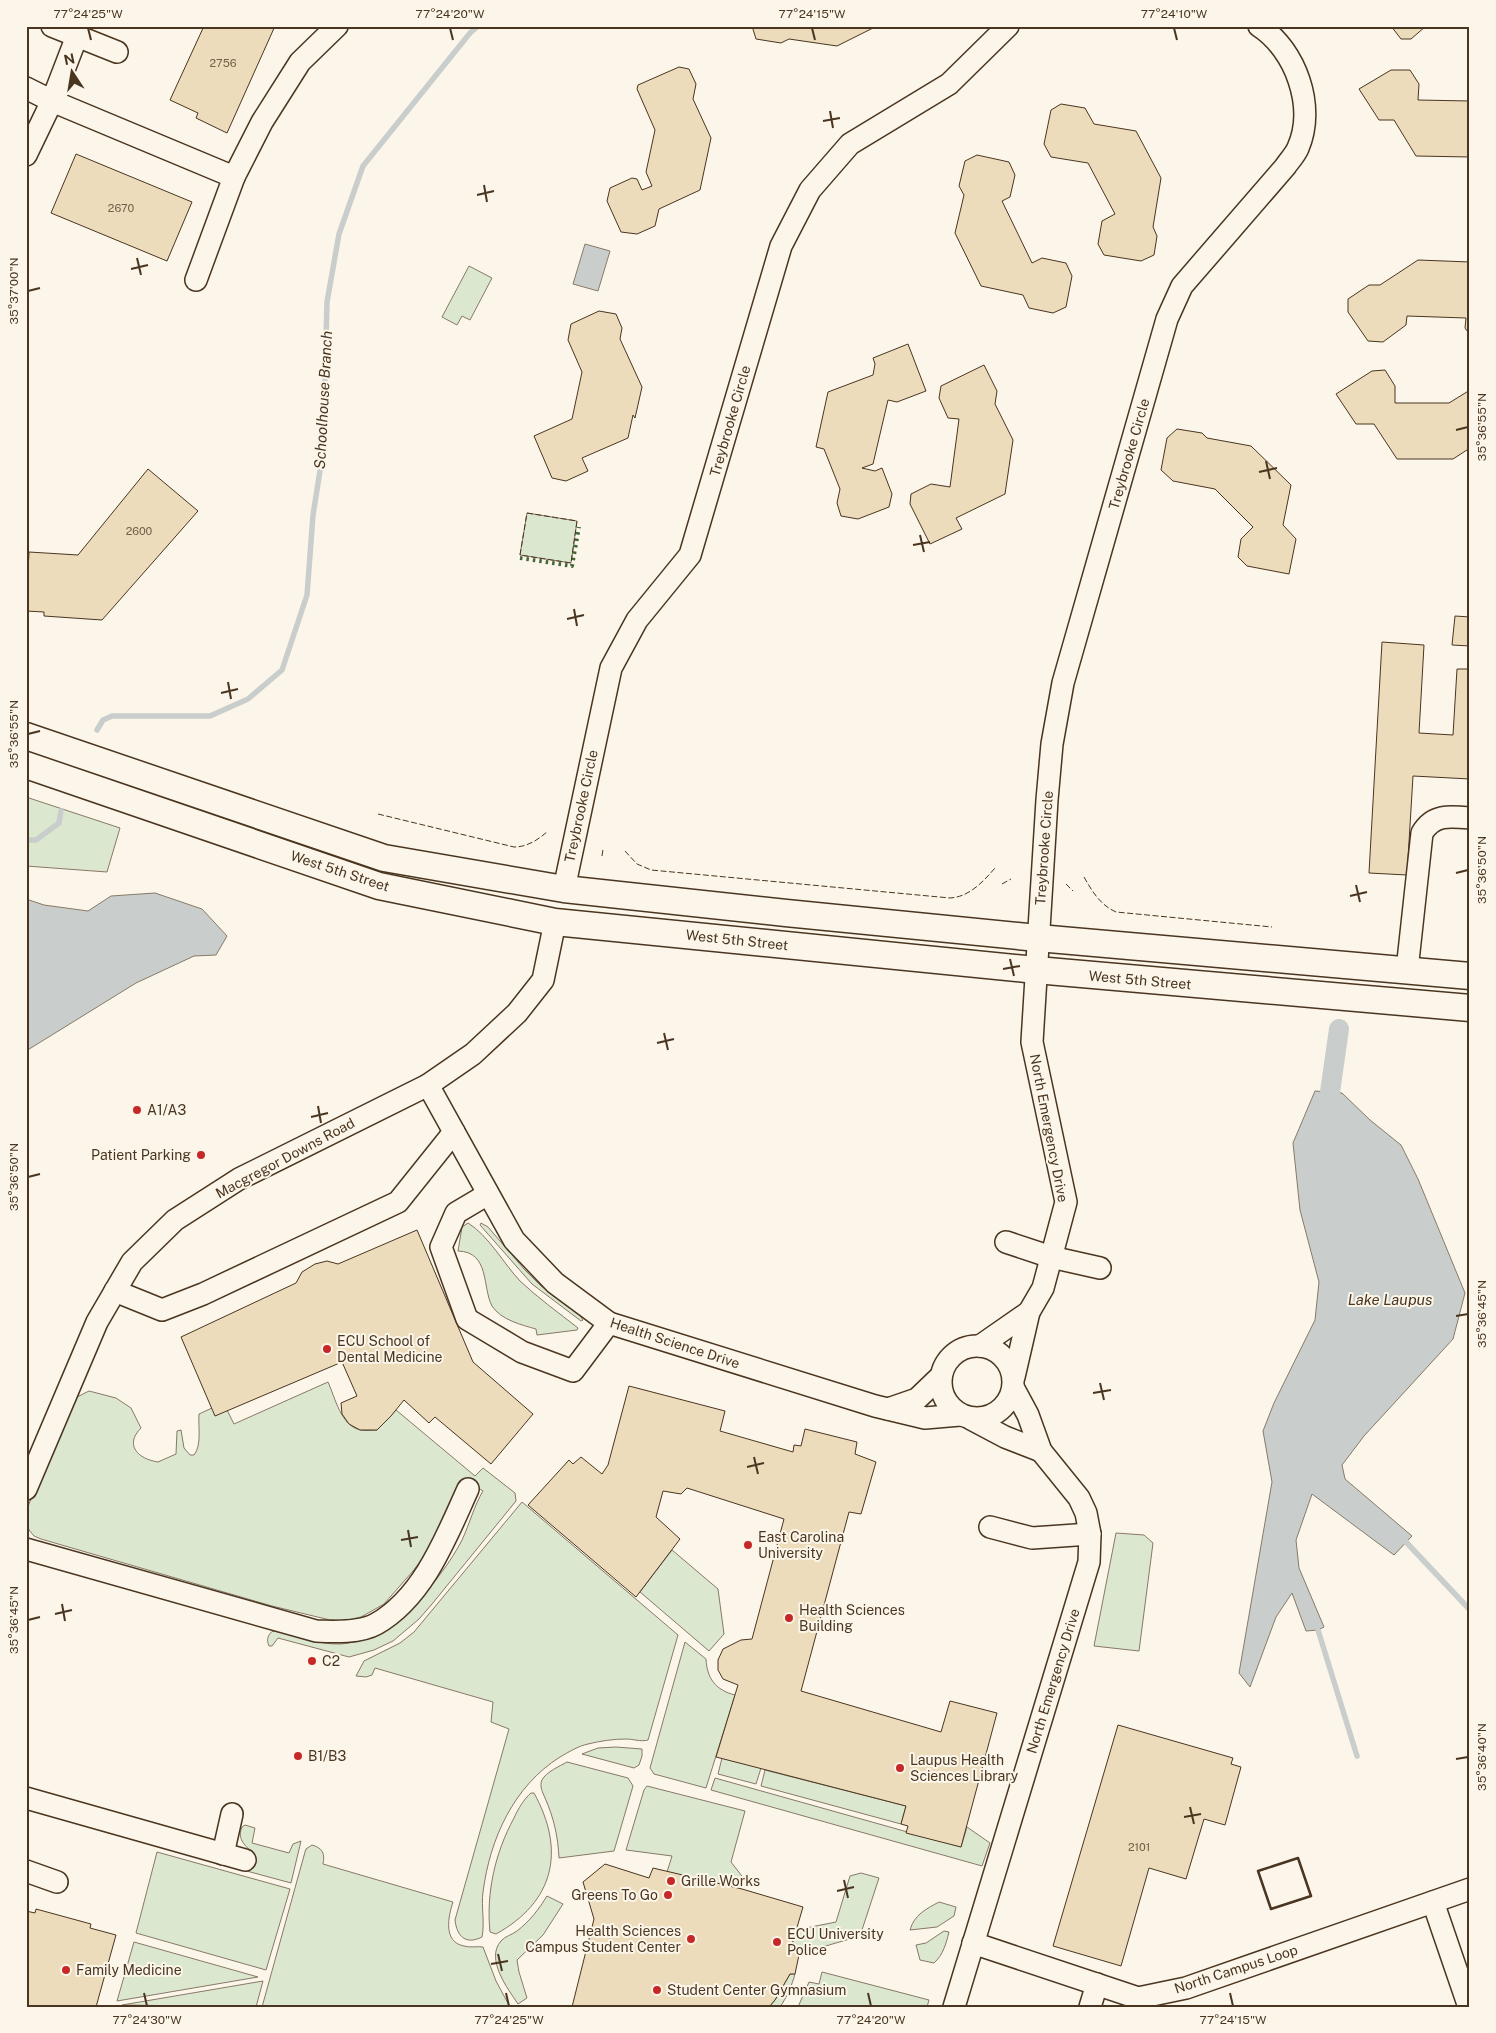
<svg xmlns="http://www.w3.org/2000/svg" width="1496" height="2033" font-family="'Public Sans',sans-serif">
<rect width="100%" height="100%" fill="#fbf6e9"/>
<g fill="#dce7d0" stroke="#887966">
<path d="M469 266 492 278 470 320 462 316 457 325 442 317Z"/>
<path d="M527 513 577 521 571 563 520 555Z"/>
<path d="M26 797 120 828 107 872 26 866Z"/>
<path d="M468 1223C488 1235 504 1264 520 1281 538 1298 559 1313 578 1328L577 1330 537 1335 536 1329C522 1325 501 1320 492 1306 482 1287 490 1252 458 1251L462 1227Z"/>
<path d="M481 1223 488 1227 524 1269 541 1286 579 1314 583 1320 581 1321 532 1284 480 1225Z"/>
<path d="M328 1382C335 1397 341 1427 361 1430 366 1431 372 1430 377 1430L396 1410 475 1476 483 1468 515 1493 516 1501 432 1604 419 1619 393 1641 374 1650 349 1657 278 1638 272 1646H269C266 1640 268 1634 273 1631 296 1633 317 1645 340 1644 384 1641 410 1613 435 1581 445 1568 455 1554 462 1540 470 1523 474 1506 483 1491L464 1479 431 1547 413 1571 384 1604 361 1617 347 1620H330L272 1606 41 1539 34 1536 29 1530 26 1522 27 1509 66 1412 77 1397 89 1391 116 1398 131 1408 141 1428C124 1445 138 1459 158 1462L176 1454 177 1431 181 1430 184 1448 190 1455H194C202 1445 198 1427 199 1414L212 1408 227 1410 234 1424Z"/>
<path d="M522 1502 678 1635 648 1740C641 1742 633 1739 626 1739 613 1739 600 1741 588 1744 578 1746 569 1752 560 1757 514 1786 490 1838 483 1892 481 1907 485 1922 482 1937 466 1945 457 1937 455 1920L509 1729 491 1722 493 1702 375 1668 372 1675 366 1677 356 1676 364 1661 400 1643 414 1632Z"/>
<path d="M1116 1533 1144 1535 1153 1543 1139 1651 1094 1646Z"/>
<path d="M672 1550 718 1589 724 1634 709 1651 640 1592Z"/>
<path d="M685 1642 706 1659C707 1678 715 1690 735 1695L706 1788 654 1774 650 1768Z"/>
<path d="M616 1747 642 1749V1756L639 1765 634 1768 582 1754 598 1748Z"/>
<path d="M722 1758 761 1768 756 1784 718 1774Z"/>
<path d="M567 1762 628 1778 633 1786 614 1851 559 1858C558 1837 554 1818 545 1798 543 1793 539 1786 542 1780 546 1772 560 1766 567 1762Z"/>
<path d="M765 1770 906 1806 901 1824 761 1786Z"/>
<path d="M715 1778 961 1847 967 1827 990 1843 982 1866 711 1790Z"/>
<path d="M647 1786 745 1811 731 1862 745 1880 738 1885 737 1888 667 1872 672 1856 626 1850 644 1790Z"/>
<path d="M531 1793H534C566 1851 554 1902 496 1934L490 1932C486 1893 495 1853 514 1818 518 1809 524 1799 531 1793Z"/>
<path d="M245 1825 255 1828 252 1843 289 1853 293 1844 301 1841 291 1883 243 1870 252 1852C244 1845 237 1838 242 1827Z"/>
<path d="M312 1845C323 1848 325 1854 323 1864L453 1902C448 1917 443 1942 464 1946 470 1948 477 1946 483 1947L496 1981 510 2007H262L305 1852 306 1849Z"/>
<path d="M157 1852 290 1889 266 1970 136 1933Z"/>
<path d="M861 1873 879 1878 860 1936 805 1952 791 1948 796 1930 836 1922 850 1876Z"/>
<path d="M547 1896 563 1904 543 1935 517 1960 519 1972 527 1998 518 2004C508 1989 485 1959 501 1941 505 1936 512 1935 517 1931 530 1921 539 1909 547 1896Z"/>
<path d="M939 1902 956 1907 954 1916 937 1927 910 1930C914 1915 926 1909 939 1902Z"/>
<path d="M944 1931 949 1932C946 1944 943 1955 934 1963L920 1960 916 1945 926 1943Z"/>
<path d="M134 1942 258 1977 117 2001Z"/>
<path d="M822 1972 929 2000 927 2007H798L809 1982 819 1984Z"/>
<path d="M790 1974H795C792 1985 787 1997 780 2007H769L775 2000Z"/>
<path d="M263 1981 256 2007 122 2005Z"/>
</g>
<g fill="#c9cecd" stroke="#887966">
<path d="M585 244 610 251 598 291 573 284Z"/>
<path d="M155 893 202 909 227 936 216 955 194 956 136 983 26 1051V899L44 905 88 911 111 896Z"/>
<path d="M1315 1091 1342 1093 1370 1120 1401 1145 1418 1179 1465 1293 1453 1339 1364 1436 1342 1465 1345 1479 1412 1536 1394 1555 1312 1494 1296 1540 1299 1568 1324 1627 1318 1630 1306 1631 1292 1593 1276 1617 1250 1687 1239 1673 1272 1482 1263 1431 1274 1403 1315 1320 1319 1282 1300 1210 1293 1143Z"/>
</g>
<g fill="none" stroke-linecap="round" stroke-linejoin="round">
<g stroke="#c9cecd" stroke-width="5.5">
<path d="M97 730 103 720 112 716H210L248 699 282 670 307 595 313 515 323 452 327 302 339 234 363 166 470 33 478 26"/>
<path d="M26 840H36L59 823 61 811"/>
<path d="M1406 1542 1470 1610"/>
<path d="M1318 1630 1357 1756"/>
</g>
<path stroke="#c9cecd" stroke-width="20" d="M1330 1092 1339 1029"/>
</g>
<g fill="#ecdcbc" stroke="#4a3520">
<path d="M204 26H275L227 133 196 118 198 113 170 100Z"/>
<path d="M752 26H877L837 46 789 39 781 43 756 39Z"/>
<path d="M1391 26H1426L1411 39H1401Z"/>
<path d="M679 67 689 69 696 84 693 99 711 138 700 190 659 209 655 226 637 234 621 232 607 201 610 188 632 178 637 179 642 190 652 186 646 172 655 130 637 89 638 85Z"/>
<path d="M1391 70H1410L1419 84 1418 100 1470 101V157L1416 156 1394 120H1379L1359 89Z"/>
<path d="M1061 104 1085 108 1094 124 1136 131 1161 178 1153 227 1157 236 1154 255 1141 261 1104 255 1098 244 1102 221 1115 214 1088 163 1051 157 1044 144 1051 110Z"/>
<path d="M76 154 192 202 167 261 51 213Z"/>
<path d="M977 155 1009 162 1015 175 1010 197 1002 201 1032 263 1042 258 1066 263 1072 276 1066 307 1053 313 1029 308 1023 295 981 286 955 233 964 195 959 186 965 161Z"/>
<path d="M1418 260 1470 262V335L1465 328 1466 318 1407 316 1406 325 1383 342 1368 341 1348 312V299L1369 285H1380Z"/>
<path d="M599 311 616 314 622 328 620 339 642 387 635 418 633 415 628 438 582 458 588 471 566 481 552 478 534 436 572 419 582 372 568 340 571 324Z"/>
<path d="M908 344 926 391 897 402 888 400 873 464 862 468 875 471 882 468 892 494 889 507 858 519 841 516 837 503 840 489 824 449 816 447 828 392 873 375 875 364 873 358Z"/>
<path d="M984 365 997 391 995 404 1013 440 1005 494 956 518 962 529 930 544 910 504 911 494 931 484 950 487 959 419 948 418 939 398 941 386Z"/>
<path d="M1385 370 1395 386V403H1449L1470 390V448L1453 459H1397L1374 424H1356L1336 394 1372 371Z"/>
<path d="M1177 429 1202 433 1207 438 1251 446 1291 485 1283 525 1296 539 1289 574 1247 566 1238 557 1241 539 1253 527 1215 489 1173 481 1161 470 1167 438Z"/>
<path d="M148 469 198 511 102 620 44 616V612L26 611 29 552 78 555Z"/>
<path d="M1455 616 1470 617V646L1452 645Z"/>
<path d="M1382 642 1424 645 1419 733 1453 735 1457 669H1470V779L1413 776 1407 875 1369 873Z"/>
<path d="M417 1230 473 1362 533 1414 491 1464 435 1417 429 1423 404 1400 391 1416 377 1430H360L349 1424 342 1414 341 1403 357 1396 342 1362 215 1416 181 1337 296 1283 302 1272 315 1264 327 1261 338 1264Z"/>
<path d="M629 1386 725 1411 720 1431 793 1452 794 1445 801 1446 805 1429 857 1442 855 1454 876 1462 861 1514 849 1512 801 1691 941 1732 950 1701 997 1713 961 1847 906 1833 908 1826 901 1824 906 1806 716 1757 738 1685 723 1679 718 1670V1660L723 1649 741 1640 752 1639 784 1519 687 1488 681 1494 663 1491 656 1517 680 1539 636 1597 528 1505 569 1460 573 1464 581 1457 602 1474 608 1465Z"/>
<path d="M1118 1725 1233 1758 1231 1764 1241 1767 1225 1825 1204 1819 1186 1879 1149 1868 1121 1966 1053 1946Z"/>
<path d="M605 1864 649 1878 653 1868 742 1889 803 1907 791 1948 800 1950 795 1974H790L775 2000 769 2007H572L594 1919 583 1882Z"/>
<path d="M36 1909 91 1924 90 1928 116 1935 96 2007H26V1911L35 1913Z"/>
</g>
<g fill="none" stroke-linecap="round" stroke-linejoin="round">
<g stroke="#4a3520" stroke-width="24">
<g id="minor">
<path d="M52 26 117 52"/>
<path d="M26 88 52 101 77 36"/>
<path d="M26 155 52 101 234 177 196 280"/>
<path d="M234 177 262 122 300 62 337 26"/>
<path d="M564 889 611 668 637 620 690 555 781 246 810 190 850 144 949 84 1008 26"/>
<path d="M1407 970 1422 833C1433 814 1450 816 1470 818"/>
<path d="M428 1085 514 1240 555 1283 609 1323 875 1406 925 1418 960 1415"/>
<path d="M488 1194 456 1213 441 1247 467 1319 522 1352 573 1371 609 1323"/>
<path d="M1006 1242 1051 1257 1100 1268"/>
<path d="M115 1291 162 1310 203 1294 398 1202 454 1132"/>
<circle cx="977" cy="1382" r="36"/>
<path d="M980 1346 1029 1312"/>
<path d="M1014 1377 1029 1312 1043 1288 1066 1202 1032 1042 1047 800 1052 744 1063 683 1167 319 1182 286 1285 167C1289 161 1295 155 1298 148 1316 107 1296 50 1259 26"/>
<path d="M888 1409 917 1399 941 1376"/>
<path d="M971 1419 1005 1437 1041 1451"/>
<path d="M26 1489 97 1322 132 1262 175 1220 239 1179 428 1085 473 1054 517 1013 543 980 555 922"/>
<path d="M990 1527 1032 1538 1090 1534"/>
<path d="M26 1549 316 1631C334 1632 360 1633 376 1624 424 1597 447 1535 468 1489"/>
<path d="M26 1798 245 1860"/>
<path d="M223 1854 232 1814"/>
<path d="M26 1871 57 1882"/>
<path d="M1433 1902 1469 2007"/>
<path d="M973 1943 1138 1998 1186 1988 1470 1889"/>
<path d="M954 2007 1089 1562 1090 1534 1086 1513 1079 1498 1041 1451 1028 1415 1014 1389"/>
<path d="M1090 2007 1097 1984"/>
</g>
</g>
<g stroke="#4a3520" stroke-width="29">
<g id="major">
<path d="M26 736 384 858 564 889 786 913 1038 938 1470 976"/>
<path d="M26 765 379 886 555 922 1036 970 1470 1008"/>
</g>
</g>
<use href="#minor" stroke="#fbf6e9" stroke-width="21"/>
<use href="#major" stroke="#fbf6e9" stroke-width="26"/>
<path stroke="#436837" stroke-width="4" stroke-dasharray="2.5 4" stroke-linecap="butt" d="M520 558 572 566 579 527"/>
<g stroke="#4a3520" stroke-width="1" stroke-dasharray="6 2.5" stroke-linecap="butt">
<path d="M527 513 577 521 571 563 520 555Z"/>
<path d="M378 814 514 847C528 847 539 839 548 831"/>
<path d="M625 851 637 864 651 870 950 898C969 897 983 882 995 868"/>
<path d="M602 856 603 849"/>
<path d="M1084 877C1092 891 1100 905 1116 912L1272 927"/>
<path d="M1002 884 1011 879"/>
<path d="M1066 884 1073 891"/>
</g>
<path stroke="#4a3520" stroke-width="2.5" d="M1298 1858 1311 1896 1271 1909 1258 1871Z"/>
</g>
<path fill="none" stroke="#4a3520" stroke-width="2" d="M88 28 91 40M450 28 453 40M812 28 815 40M1174 28 1177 40M830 111 833 128M823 121 840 118M484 185 487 202M477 195 494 191M137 258 141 275M131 269 148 265M28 291 40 288M1456 430 1468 427M1266 461 1270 479M1259 472 1277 468M920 535 924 552M913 545 930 542M574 609 577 626M567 619 584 615M228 682 231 699M221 693 238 689M28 734 40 731M1456 873 1468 870M1356 885 1360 902M1350 896 1367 892M1010 959 1014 976M1003 969 1020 966M664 1033 668 1050M657 1043 674 1039M318 1106 321 1123M311 1117 328 1113M28 1177 40 1174M1456 1316 1468 1314M1100 1383 1104 1400M1093 1393 1111 1390M754 1457 758 1474M747 1467 764 1463M408 1530 411 1547M401 1540 418 1537M62 1604 65 1621M55 1614 72 1610M28 1620 40 1617M1456 1759 1468 1757M1190 1807 1194 1824M1184 1817 1201 1814M844 1880 848 1898M837 1891 854 1887M498 1954 502 1971M491 1964 508 1961M144 1993 147 2006M506 1993 509 2006M868 1993 871 2006M1230 1993 1233 2006"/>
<g fill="#c62828" stroke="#fbf6e9" stroke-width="2">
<circle cx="137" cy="1110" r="5"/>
<circle cx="201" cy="1155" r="5"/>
<circle cx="327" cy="1349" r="5"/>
<circle cx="748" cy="1545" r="5"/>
<circle cx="789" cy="1618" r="5"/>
<circle cx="312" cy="1661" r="5"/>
<circle cx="298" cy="1756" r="5"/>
<circle cx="900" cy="1768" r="5"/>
<circle cx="671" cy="1881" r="5"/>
<circle cx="668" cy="1895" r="5"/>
<circle cx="691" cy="1939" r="5"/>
<circle cx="777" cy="1942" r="5"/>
<circle cx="66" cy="1970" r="5"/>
<circle cx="657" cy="1990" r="5"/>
</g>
<g text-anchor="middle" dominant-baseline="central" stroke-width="4" stroke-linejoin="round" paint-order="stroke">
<g font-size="11" fill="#725f47">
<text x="223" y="63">2756</text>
<text x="121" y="208">2670</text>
<text x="139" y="531">2600</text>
<text x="1139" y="1847">2101</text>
</g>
<g font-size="14" fill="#4a3520" stroke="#fbf6e9">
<text transform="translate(730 421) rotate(-74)">Treybrooke Circle</text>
<text transform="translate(1129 454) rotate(-74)">Treybrooke Circle</text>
<text transform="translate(581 806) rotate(-78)">Treybrooke Circle</text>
<text transform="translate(1044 848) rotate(-86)">Treybrooke Circle</text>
<text transform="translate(340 871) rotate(18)">West 5th Street</text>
<text transform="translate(737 940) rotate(6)">West 5th Street</text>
<text transform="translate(1140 980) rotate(5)">West 5th Street</text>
<text transform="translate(1049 1128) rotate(79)">North Emergency Drive</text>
<text transform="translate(285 1158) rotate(-28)">Macgregor Downs Road</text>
<text transform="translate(675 1343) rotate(18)">Health Science Drive</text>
<text transform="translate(1053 1681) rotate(-73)">North Emergency Drive</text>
<text transform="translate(1236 1969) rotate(-18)">North Campus Loop</text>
</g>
<g font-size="14" fill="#4a3520" stroke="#fbf6e9" text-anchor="start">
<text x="147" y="1110">A1/A3</text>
<text x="191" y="1155" text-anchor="end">Patient Parking</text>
<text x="337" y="1341">ECU School of<tspan x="337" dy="16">Dental Medicine</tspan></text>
<text x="758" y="1537">East Carolina<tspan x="758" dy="16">University</tspan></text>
<text x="799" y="1610">Health Sciences<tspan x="799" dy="16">Building</tspan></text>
<text x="322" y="1661">C2</text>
<text x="308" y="1756">B1/B3</text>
<text x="910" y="1760">Laupus Health<tspan x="910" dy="16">Sciences Library</tspan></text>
<text x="681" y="1881">Grille Works</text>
<text x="658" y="1895" text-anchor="end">Greens To Go</text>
<text x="681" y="1931" text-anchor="end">Health Sciences<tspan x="681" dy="16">Campus Student Center</tspan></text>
<text x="787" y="1934">ECU University<tspan x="787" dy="16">Police</tspan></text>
<text x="76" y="1970">Family Medicine</text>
<text x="667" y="1990">Student Center Gymnasium</text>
</g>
<g font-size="15" font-style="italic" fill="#4a3520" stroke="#fbf6e9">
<text transform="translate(323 400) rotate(-87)">Schoolhouse Branch</text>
<text x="1390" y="1299">Lake Laupus</text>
</g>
</g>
<rect width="1496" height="2033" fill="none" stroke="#fbf6e9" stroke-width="55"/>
<g transform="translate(72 72) rotate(348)" stroke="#fbf6e9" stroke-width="4" paint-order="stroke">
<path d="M0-4L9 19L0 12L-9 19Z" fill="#4a3520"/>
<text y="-8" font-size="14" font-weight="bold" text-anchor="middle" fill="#4a3520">N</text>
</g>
<rect x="28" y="28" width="1440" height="1978" fill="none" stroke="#4a3520" stroke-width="2"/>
<g font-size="12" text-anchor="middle" fill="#4a3520">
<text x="88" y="18">77°24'25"W</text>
<text x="450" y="18">77°24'20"W</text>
<text x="812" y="18">77°24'15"W</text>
<text x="1174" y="18">77°24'10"W</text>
<text transform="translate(14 291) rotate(-90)" y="4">35°37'00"N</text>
<text transform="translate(1482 427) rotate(-90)" y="4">35°36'55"N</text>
<text transform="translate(14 734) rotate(-90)" y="4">35°36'55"N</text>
<text transform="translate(1482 870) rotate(-90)" y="4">35°36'50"N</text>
<text transform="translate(14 1177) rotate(-90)" y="4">35°36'50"N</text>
<text transform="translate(1482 1314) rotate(-90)" y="4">35°36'45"N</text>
<text transform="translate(14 1620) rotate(-90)" y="4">35°36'45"N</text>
<text transform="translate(1482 1757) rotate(-90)" y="4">35°36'40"N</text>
<text x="147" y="2024">77°24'30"W</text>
<text x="509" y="2024">77°24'25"W</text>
<text x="871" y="2024">77°24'20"W</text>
<text x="1233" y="2024">77°24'15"W</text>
</g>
</svg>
